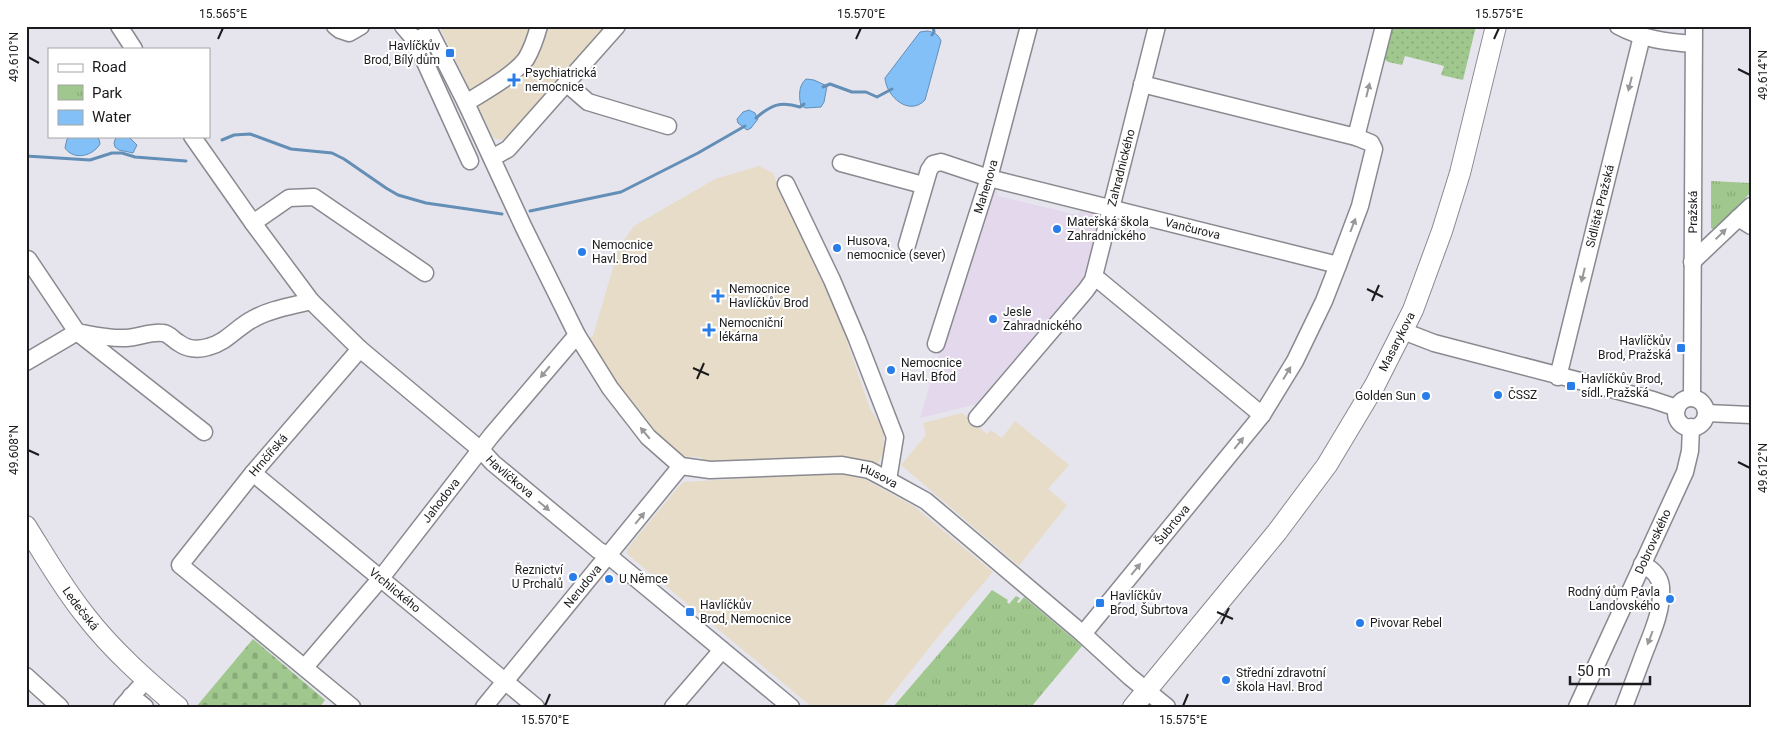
<svg xmlns="http://www.w3.org/2000/svg" width="1777" height="733" font-family="Roboto,sans-serif">
<defs>
<pattern id="grass-dots" width="8" height="8" patternUnits="userSpaceOnUse" patternTransform="scale(1.25)"><rect width="8" height="8" fill="#a0c78d"/><path d="M2 2h.1M6 6h.1" fill="none" stroke="#89aa79" stroke-width="1.8" stroke-linecap="round"/></pattern>
<pattern id="cemetery-stones" width="16" height="16" patternUnits="userSpaceOnUse" patternTransform="scale(1.25)"><rect width="16" height="16" fill="#a0c78d"/><path d="M2 7V4a2 2 0 0 1 4 0v3zM10 15v-3a2 2 0 0 1 4 0v3z" fill="#89aa79"/></pattern>
<pattern id="park-tufts" width="24" height="20" patternUnits="userSpaceOnUse" patternTransform="scale(1.25)"><rect width="24" height="20" fill="#a0c78d"/><path d="M3 7l-1-3M5 7V3M7 7l1-3M15 17l-1-3M17 17v-4M19 17l1-3" fill="none" stroke="#89aa79"/></pattern>
</defs>
<rect width="100%" height="100%" fill="#e6e5ee"/>
<path fill="#e3d8ec" d="M997 190 998 196 1077 215 1083 209 1101 214 1088 266 1082 279 977 404 920 418 940 350 993 191Z"/>
<g fill="#e6dcc7">
<path d="M439 26H610L511 136 500 140 494 138 491 133Z"/>
<path d="M759 166 773 173 784 200 839 318 870 409 884 430V451L876 467 710 463 699 457H685L654 435 613 380 588 338 593 336 619 247 634 226 715 179Z"/>
<path d="M962 413 987 434 991 430 1002 438 1015 421 1069 465 1048 489 1067 505 1019 566 901 465 926 435 923 423Z"/>
<path d="M839 473 864 479 915 507 993 572 946 627 882 707H812L627 554V549L680 485 684 482Z"/>
</g>
<path fill="url(#grass-dots)" d="M1392 26H1476L1463 80 1441 75 1444 66 1405 56 1402 65 1388 62 1384 59Z"/>
<path fill="url(#cemetery-stones)" d="M253 639 325 700 320 707H196Z"/>
<g fill="url(#park-tufts)">
<path d="M1711 181 1751 183V192L1716 229H1713L1711 228Z"/>
<path d="M992 590 1008 600 1007 602 1009 604 1016 596 1020 598 1017 602 1019 603 1024 597 1082 646 1031 707H893L955 635Z"/>
</g>
<g fill="#82c0f7" stroke="#638eb6">
<path d="M927 31C934 32 938 34 941 41L925 100C909 117 886 96 885 78L920 32Z"/>
<path d="M806 79 814 80 827 86 824 102 821 107 806 108 801 106C799 97 798 86 806 79Z"/>
<path d="M749 110 755 113 758 119 751 128 747 130 738 123 737 119 743 112Z"/>
<path d="M70 136H94L99 139 100 144C93 156 74 161 65 148L67 139Z"/>
<path d="M125 136 130 138 137 145 133 153 119 150 115 147 114 143 116 137Z"/>
</g>
<g fill="none" stroke-linecap="round" stroke-linejoin="round">
<g stroke="#638eb6" stroke-width="3">
<path d="M932 35 934 32 933 26"/>
<path d="M823 87 830 84 852 92H866L877 97 892 89"/>
<path d="M756 118C771 105 780 101 800 107L804 104"/>
<path d="M222 140 234 135 250 134 291 149 332 153 344 159 386 188 398 195 426 203 502 214"/>
<path d="M26 156 90 160 112 153H122L135 157 186 161"/>
<path d="M530 211 621 192 698 153 745 126"/>
</g>
<g stroke="#898990" stroke-width="19">
<g id="minor">
<path d="M119 26 134 49"/>
<path d="M335 26 340 30 349 33 361 26"/>
<path d="M403 26 415 40 425 36"/>
<path id="s1" d="M427 26 466 103 524 228 577 335 610 388 648 437 681 466 710 470 842 465 869 470 888 480 926 501 1083 634 1130 677 1167 707"/>
<path d="M1618 26C1642 39 1667 42 1693 44"/>
<path d="M415 40 470 161"/>
<path d="M566 83 588 102 668 126"/>
<path d="M466 103C485 91 513 76 526 59 532 49 536 37 539 26"/>
<path id="s2" d="M192 136 253 223 311 301 360 349 482 451 493 463 598 550 609 556 791 707"/>
<path d="M1356 137 1384 26"/>
<path d="M492 158 508 149 617 26"/>
<path d="M841 163 923 185"/>
<path d="M786 184 832 280 857 339 895 437 888 480"/>
<path d="M1738 218 1751 226"/>
<path d="M253 223 289 198 314 197 425 273"/>
<path id="s3" d="M907 245 929 170 933 164 941 162 989 178 1338 265"/>
<path d="M28 259 77 332 204 432"/>
<path d="M1692 262 1751 206"/>
<path d="M1094 277 1100 281 1262 415"/>
<path d="M1403 331 1434 343 1653 400 1677 408"/>
<path id="s4" d="M936 344 989 178 1029 26"/>
<path d="M26 362 77 332C93 335 109 339 126 338 138 338 151 331 163 333 170 334 173 340 179 343 187 349 198 350 208 347 226 343 237 327 253 319 270 309 292 306 311 301"/>
<path id="s5" d="M1558 377 1642 36"/>
<path id="s6" d="M1692 398 1694 26"/>
<circle cx="1691" cy="413" r="15"/>
<path d="M1706 413 1751 415"/>
<path id="s7" d="M977 418 1086 290 1093 280 1157 26"/>
<path id="s8" d="M253 473 536 707"/>
<path id="s9" d="M1083 634 1262 415 1295 361 1324 301 1338 265 1360 206 1374 149 1371 143 1356 137 1142 84"/>
<path id="s10" d="M305 667 381 578 491 436 577 335"/>
<path d="M26 676 60 707"/>
<path d="M131 696 145 707"/>
<path d="M122 707 146 680"/>
<path id="s11" d="M352 707 180 565 253 473 360 349"/>
<path id="s12" d="M484 707 681 466"/>
<path d="M673 707 722 650"/>
<path id="s13" d="M1577 707 1685 472 1690 451 1691 427"/>
<path d="M1624 707C1630 691 1636 675 1642 659 1650 637 1663 612 1661 587 1660 576 1652 569 1642 564"/>
</g>
</g>
<g stroke="#898990" stroke-width="22">
<g id="major">
<path id="s14" d="M26 526C45 556 63 588 85 615 112 650 145 679 178 707"/>
<path id="s15" d="M1133 707 1277 532 1327 465 1375 385 1413 310 1442 231 1460 173 1496 26"/>
</g>
</g>
<use href="#minor" stroke="#fff" stroke-width="16"/>
<use href="#major" stroke="#fff" stroke-width="20"/>
</g>
<defs><path id="oneway-solid" d="M-6-.8H1V-3.2L6.5 0L1 3.2V.8H-6Z" transform="scale(1.25)"/></defs>
<g fill="#98989a">
<use href="#oneway-solid" transform="translate(1630 84) rotate(104)"/>
<use href="#oneway-solid" transform="translate(1368 90) rotate(-76)"/>
<use href="#oneway-solid" transform="translate(1353 225) rotate(-69)"/>
<use href="#oneway-solid" transform="translate(1721 234) rotate(-44)"/>
<use href="#oneway-solid" transform="translate(1583 275) rotate(104)"/>
<use href="#oneway-solid" transform="translate(545 372) rotate(130)"/>
<use href="#oneway-solid" transform="translate(1287 373) rotate(-59)"/>
<use href="#oneway-solid" transform="translate(645 433) rotate(-130)"/>
<use href="#oneway-solid" transform="translate(1239 443) rotate(-51)"/>
<use href="#oneway-solid" transform="translate(544 506) rotate(40)"/>
<use href="#oneway-solid" transform="translate(640 518) rotate(-51)"/>
<use href="#oneway-solid" transform="translate(1136 569) rotate(-51)"/>
<use href="#oneway-solid" transform="translate(1650 638) rotate(111)"/>
</g>
<path fill="none" stroke="#1b1b1e" stroke-width="2" d="M218 39 223 28M856 39 861 28M1494 39 1499 28M28 57 39 63M1738 69 1750 75M1367 289 1383 297M1372 301 1379 285M693 368 709 375M697 379 704 363M28 450 39 455M1738 462 1750 468M1217 612 1233 619M1221 624 1229 608M545 706 550 694M1183 706 1188 694"/>
<g fill="#287de8" stroke="#fff" stroke-width="2">
<rect x="445" y="48" width="10" height="10" rx="2.5"/>
<path d="M511.5 72.5h5v5h5v5h-5v5h-5v-5h-5v-5h5z"/>
<circle cx="1057" cy="229" r="5"/>
<circle cx="837" cy="248" r="5"/>
<circle cx="582" cy="252" r="5"/>
<path d="M715.5 288.5h5v5h5v5h-5v5h-5v-5h-5v-5h5z"/>
<circle cx="993" cy="319" r="5"/>
<path d="M706.5 322.5h5v5h5v5h-5v5h-5v-5h-5v-5h5z"/>
<rect x="1676" y="343" width="10" height="10" rx="2.5"/>
<circle cx="891" cy="370" r="5"/>
<rect x="1566" y="381" width="10" height="10" rx="2.5"/>
<circle cx="1498" cy="395" r="5"/>
<circle cx="1426" cy="396" r="5"/>
<circle cx="573" cy="577" r="5"/>
<circle cx="609" cy="579" r="5"/>
<circle cx="1670" cy="599" r="5"/>
<rect x="1095" y="598" width="10" height="10" rx="2.5"/>
<rect x="685" y="607" width="10" height="10" rx="2.5"/>
<circle cx="1360" cy="623" r="5"/>
<circle cx="1226" cy="680" r="5"/>
</g>
<g text-anchor="middle" dominant-baseline="central" stroke-width="4" stroke-linejoin="round" paint-order="stroke">
<g font-size="12" fill="#1b1b1e" stroke="#fff" text-anchor="start">
<text x="440" y="46" text-anchor="end">Havlíčkův<tspan x="440" dy="14">Brod, Bílý dům</tspan></text>
<text x="525" y="73">Psychiatrická<tspan x="525" dy="14">nemocnice</tspan></text>
<text x="1067" y="222">Mateřská škola<tspan x="1067" dy="14">Zahradnického</tspan></text>
<text x="847" y="241">Husova,<tspan x="847" dy="14">nemocnice (sever)</tspan></text>
<text x="592" y="245">Nemocnice<tspan x="592" dy="14">Havl. Brod</tspan></text>
<text x="729" y="289">Nemocnice<tspan x="729" dy="14">Havlíčkův Brod</tspan></text>
<text x="1003" y="312">Jesle<tspan x="1003" dy="14">Zahradnického</tspan></text>
<text x="719" y="323">Nemocniční<tspan x="719" dy="14">lékárna</tspan></text>
<text x="1671" y="341" text-anchor="end">Havlíčkův<tspan x="1671" dy="14">Brod, Pražská</tspan></text>
<text x="901" y="363">Nemocnice<tspan x="901" dy="14">Havl. Bfod</tspan></text>
<text x="1581" y="379">Havlíčkův Brod,<tspan x="1581" dy="14">sídl. Pražská</tspan></text>
<text x="1508" y="395">ČSSZ</text>
<text x="1416" y="396" text-anchor="end">Golden Sun</text>
<text x="563" y="570" text-anchor="end">Řeznictví<tspan x="563" dy="14">U Prchalů</tspan></text>
<text x="619" y="579">U Němce</text>
<text x="1660" y="592" text-anchor="end">Rodný dům Pavla<tspan x="1660" dy="14">Landovského</tspan></text>
<text x="1110" y="596">Havlíčkův<tspan x="1110" dy="14">Brod, Šubrtova</tspan></text>
<text x="700" y="605">Havlíčkův<tspan x="700" dy="14">Brod, Nemocnice</tspan></text>
<text x="1370" y="623">Pivovar Rebel</text>
<text x="1236" y="673">Střední zdravotní<tspan x="1236" dy="14">škola Havl. Brod</tspan></text>
</g>
<g font-size="12" fill="#1b1b1e" stroke="#fff">
<text stroke="none"><textPath href="#s7" startOffset="296">Zahradnického</textPath></text>
<text stroke="none"><textPath href="#s4" startOffset="165">Mahenova</textPath></text>
<text stroke="none"><textPath href="#s5" startOffset="176">Sídliště Pražská</textPath></text>
<text stroke="none"><textPath href="#s6" startOffset="186">Pražská</textPath></text>
<text stroke="none"><textPath href="#s3" startOffset="354">Vančurova</textPath></text>
<text stroke="none"><textPath href="#s15" startOffset="452">Masarykova</textPath></text>
<text stroke="none"><textPath href="#s11" startOffset="364">Hrnčířská</textPath></text>
<text stroke="none"><textPath href="#s2" startOffset="469">Havlíčkova</textPath></text>
<text stroke="none"><textPath href="#s1" startOffset="712">Husova</textPath></text>
<text stroke="none"><textPath href="#s10" startOffset="215">Jahodova</textPath></text>
<text stroke="none"><textPath href="#s9" startOffset="141">Šubrtova</textPath></text>
<text stroke="none"><textPath href="#s13" startOffset="182">Dobrovského</textPath></text>
<text stroke="none"><textPath href="#s12" startOffset="156">Nerudova</textPath></text>
<text stroke="none"><textPath href="#s8" startOffset="184">Vrchlického</textPath></text>
<text stroke="none"><textPath href="#s14" startOffset="99">Ledečská</textPath></text>
</g>
</g>
<rect width="1777" height="733" fill="none" stroke="#ffffff" stroke-width="55"/>
<rect x="48" y="48" width="162" height="90" fill="#ffffff" stroke="#a4a4a5"/>
<rect x="58" y="64" width="25" height="8" fill="#ffffff" stroke="#a4a4a5"/>
<text x="92" y="72" font-size="15" fill="#1b1b1e">Road</text>
<rect x="58" y="85" width="25" height="15" fill="url(#park-tufts)" stroke="#a4a4a5"/>
<text x="92" y="98" font-size="15" fill="#1b1b1e">Park</text>
<rect x="58" y="110" width="25" height="15" fill="#82c0f7" stroke="#a4a4a5"/>
<text x="92" y="122" font-size="15" fill="#1b1b1e">Water</text>
<path d="M1570 676v8h80v-8" fill="none" stroke="#1b1b1e" stroke-width="2.5"/>
<text x="1577" y="676" font-size="15" fill="#1b1b1e" stroke="#ffffff" stroke-width="4" paint-order="stroke">50 m</text>
<rect x="28" y="28" width="1722" height="678" fill="none" stroke="#1b1b1e" stroke-width="2"/>
<g font-size="12" text-anchor="middle" fill="#1b1b1e">
<text x="223" y="18">15.565°E</text>
<text x="861" y="18">15.570°E</text>
<text x="1499" y="18">15.575°E</text>
<text transform="translate(14 57) rotate(-90)" y="4">49.610°N</text>
<text transform="translate(1763 75) rotate(-90)" y="4">49.614°N</text>
<text transform="translate(14 450) rotate(-90)" y="4">49.608°N</text>
<text transform="translate(1763 468) rotate(-90)" y="4">49.612°N</text>
<text x="545" y="724">15.570°E</text>
<text x="1183" y="724">15.575°E</text>
</g>
</svg>
